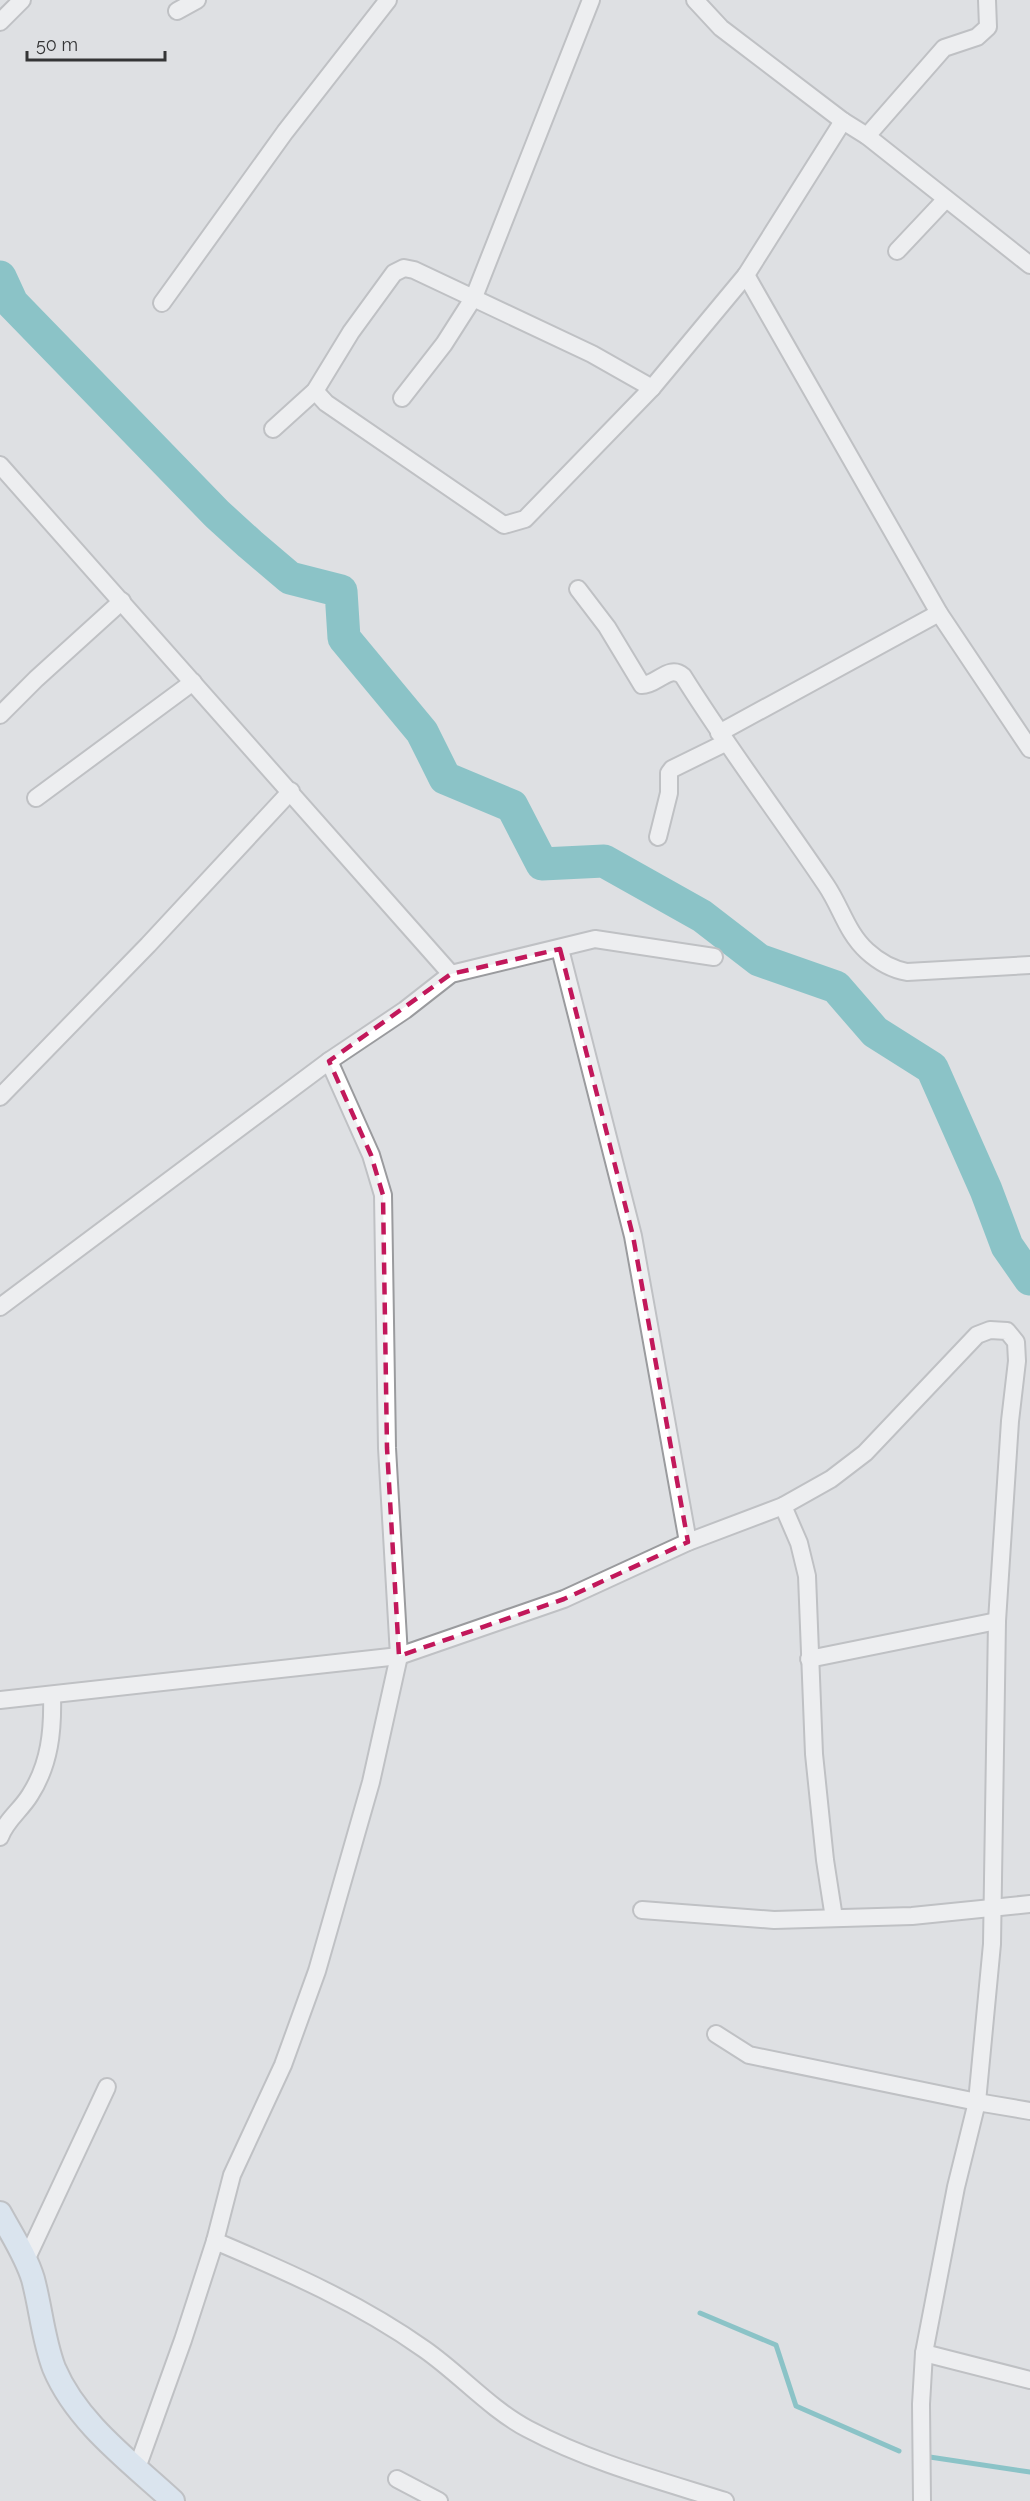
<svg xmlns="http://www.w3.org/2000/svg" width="1030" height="2501" font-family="Raleway,sans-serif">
<rect width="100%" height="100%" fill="#dee0e3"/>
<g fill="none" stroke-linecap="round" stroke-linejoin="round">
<g stroke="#27a1a5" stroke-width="5">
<path d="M700 2313 776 2345 796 2406 899 2451"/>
<path d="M923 2456 1030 2472"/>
</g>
<path stroke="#27a1a5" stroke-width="33" d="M0 277 12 303 217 514 250 544 290 578 341 591 344 638 422 732 445 778 512 806 542 864 604 861 702 916 759 960 836 987 875 1032 932 1068 986 1190 1007 1246 1030 1279"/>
<g stroke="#9a9b9e" stroke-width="20">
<g id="street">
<path d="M695 0 721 28 843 121 867 136 1030 265"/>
<path d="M177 11 197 0"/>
<path d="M0 22 22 0"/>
<path d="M867 136 944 48 977 37 988 27 987 0"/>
<path d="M897 251 946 199"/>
<path d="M746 275 939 613 1030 749"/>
<path d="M162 303 285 132 388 0"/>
<path d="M315 391 326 403 504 525 525 519 652 388 746 275 843 121"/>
<path d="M402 398 444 344 474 297 591 0"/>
<path d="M273 429 315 391 351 332 394 273 404 268 414 270 592 354 652 388"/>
<path d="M0 465 451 974"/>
<path d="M578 589 607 627 642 685C657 685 669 664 683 676 728 748 779 815 826 885 841 907 847 933 867 951 879 962 891 969 907 972L1030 965"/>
<path d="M0 715 36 679 122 601"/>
<path d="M719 733 939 613"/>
<path d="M36 798 193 682"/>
<path d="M658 837 669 793V773L672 769 725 743"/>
<path d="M560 949 633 1236 688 1542"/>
<path d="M0 1097 148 945 291 791"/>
<path d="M0 1307 329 1061 405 1010 451 974 595 939 714 957"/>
<path d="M783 1506 799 1543 807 1576 814 1754 825 1860 834 1918"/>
<path d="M809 1659 997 1621"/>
<path d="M0 1700 399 1656 564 1599 688 1542 783 1506 831 1479 865 1453 977 1335 990 1330 1007 1331 1016 1342 1017 1361 1010 1421 997 1621 992 1944 977 2102 956 2187 924 2353 921 2404 922 2501"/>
<path d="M0 1837C6 1820 21 1810 30 1795 50 1764 53 1730 52 1695"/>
<path d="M642 1910 774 1920 912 1916 1030 1904"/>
<path d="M716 2034 749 2055 977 2102 1030 2111"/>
<path d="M215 2241C288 2272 359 2303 424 2349 460 2374 490 2409 528 2429 590 2462 658 2480 725 2501"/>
<path d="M26 2260 107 2087"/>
<path d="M924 2353 1030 2380"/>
<path d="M137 2468 183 2340 215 2241 232 2175 283 2065 317 1971 371 1782 399 1656 387 1448 383 1195 371 1155 329 1061"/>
<path d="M397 2479 439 2501"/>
</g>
</g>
<g stroke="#9a9b9e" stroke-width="26">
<path id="secondary" d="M0 2213C12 2235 26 2256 33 2279 41 2309 43 2339 54 2368 77 2423 131 2462 173 2501"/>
</g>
<use href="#street" stroke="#fff" stroke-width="16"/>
<use href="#secondary" stroke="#d4e8fb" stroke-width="22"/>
</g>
<path d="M0 0H1030V2501H0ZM560 949 633 1236 688 1542 564 1599 399 1656 387 1448 383 1195 371 1155 329 1061 451 974Z" fill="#dee0e3" fill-opacity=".55" fill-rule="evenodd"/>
<path fill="none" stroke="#c2185b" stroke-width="4.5" stroke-dasharray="12 8" stroke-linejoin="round" d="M560 949 633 1236 688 1542 564 1599 399 1656 387 1448 383 1195 371 1155 329 1061 451 974Z"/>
<path d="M27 51v9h138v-9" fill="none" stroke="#343536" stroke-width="3"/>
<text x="36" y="51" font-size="18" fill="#343536" stroke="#dee0e3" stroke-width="4.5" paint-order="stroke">50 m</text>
</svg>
